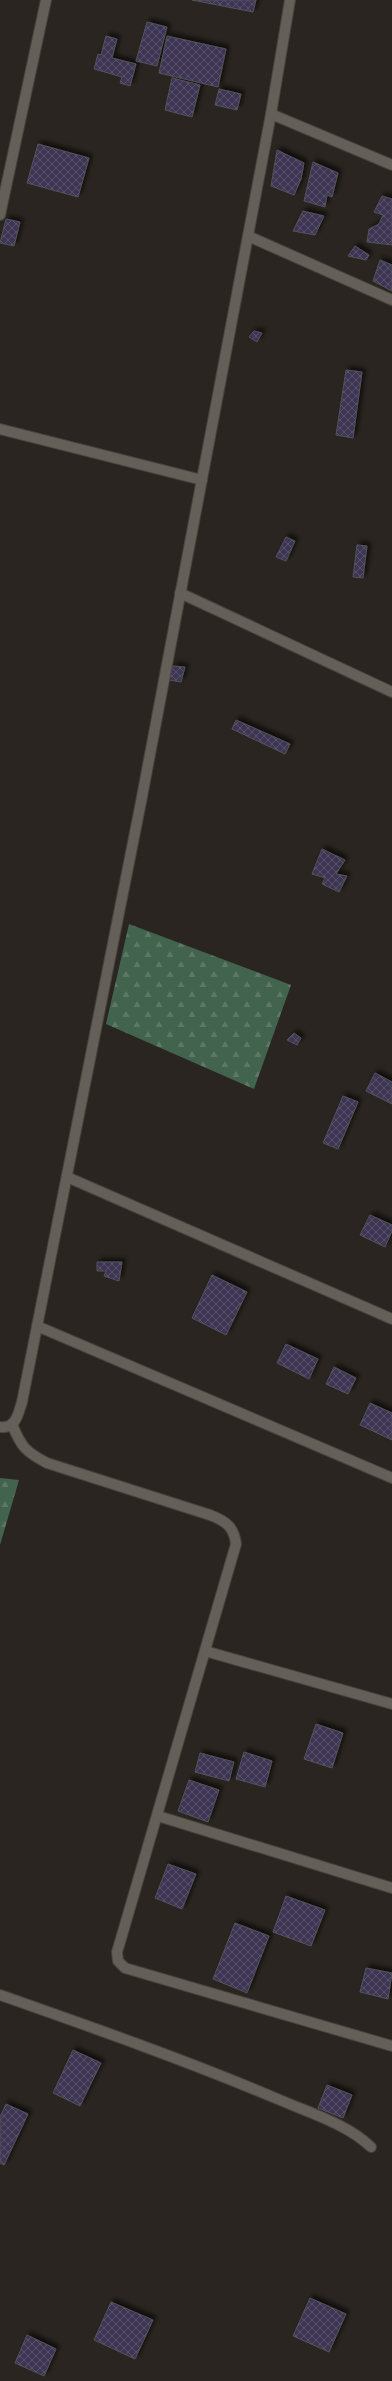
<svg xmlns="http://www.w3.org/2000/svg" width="392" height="2381" font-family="'Crimson Pro',serif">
<defs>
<pattern id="forest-firs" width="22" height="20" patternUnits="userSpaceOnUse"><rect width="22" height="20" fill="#42634d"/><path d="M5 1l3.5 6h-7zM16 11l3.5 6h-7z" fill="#5d7966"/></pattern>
<pattern id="building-cross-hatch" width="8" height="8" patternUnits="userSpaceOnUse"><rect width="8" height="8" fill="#3c3553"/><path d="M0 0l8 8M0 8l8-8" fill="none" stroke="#58526b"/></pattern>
<filter id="shadow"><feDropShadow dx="3.5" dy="-3.5" stdDeviation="2" flood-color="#0009"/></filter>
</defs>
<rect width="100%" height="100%" fill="#2a2520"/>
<g fill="url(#forest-firs)">
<path d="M129 924 291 985 254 1089 106 1024Z"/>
<path d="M0 1478 19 1480 0 1545Z"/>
</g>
<g fill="url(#building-cross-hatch)" stroke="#535259" filter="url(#shadow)">
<path d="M192 0H256L253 12Z"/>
<path d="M147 22 167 27 157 66 136 61Z"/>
<path d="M106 36 117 39 112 58 136 64 130 86 120 83 122 77 94 69 98 54 101 55Z"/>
<path d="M167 36 226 49 218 87 159 73Z"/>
<path d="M172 78 200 85 192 117 165 110Z"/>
<path d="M219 89 241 94 237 110 215 105Z"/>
<path d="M38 144 89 158 78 197 27 183Z"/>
<path d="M277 150 304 163 301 179 294 195 271 186Z"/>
<path d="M313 162 338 173 332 197 327 195 325 207 304 201Z"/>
<path d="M382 196 392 199V245L367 242 369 229 379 224 383 215 374 212Z"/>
<path d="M303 211 324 216 315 235 293 231Z"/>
<path d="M6 219 20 222 14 246 0 243Z"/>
<path d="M355 246 369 255 366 260 348 256Z"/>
<path d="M380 260 392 265V291L373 281Z"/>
<path d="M254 331 262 333 257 342 249 337Z"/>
<path d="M346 370 362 372 353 438 336 435Z"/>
<path d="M286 537 295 541 286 561 276 557Z"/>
<path d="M357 545 367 546 363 578 353 577Z"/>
<path d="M173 666 185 667 181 682 169 680Z"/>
<path d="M236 720 290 744 285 754 232 729Z"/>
<path d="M322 849 345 860 336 874 347 876 339 892 322 884 325 878 312 874Z"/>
<path d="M294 1033 301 1038 297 1045 287 1040Z"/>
<path d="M375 1073 392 1082V1104L366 1091Z"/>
<path d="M343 1096 358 1102 338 1149 323 1143Z"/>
<path d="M370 1215 392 1225V1231L385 1247 360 1235Z"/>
<path d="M97 1262H122L119 1281 104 1276 106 1271H97Z"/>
<path d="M212 1275 247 1292 226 1335 192 1318Z"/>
<path d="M286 1344 318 1359 309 1379 277 1363Z"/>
<path d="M334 1367 356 1378 348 1394 326 1384Z"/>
<path d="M370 1403 392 1413V1440L360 1425Z"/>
<path d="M316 1724 343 1733 332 1768 304 1759Z"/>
<path d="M244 1752 272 1761 265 1787 236 1779Z"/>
<path d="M200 1753 234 1762 229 1781 195 1772Z"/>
<path d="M189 1780 219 1790 208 1822 178 1811Z"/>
<path d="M168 1864 196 1874 182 1909 155 1898Z"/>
<path d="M286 1896 325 1910 311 1946 273 1932Z"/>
<path d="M235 1923 269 1936 247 1993 213 1979Z"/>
<path d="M366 1968 392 1973 388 1999 360 1992Z"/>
<path d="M73 2050 101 2063 80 2106 53 2093Z"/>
<path d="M327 2085 352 2095 343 2118 318 2108Z"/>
<path d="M6 2104 28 2114 4 2165 0 2163V2117Z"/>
<path d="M310 2298 346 2314 329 2352 293 2336Z"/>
<path d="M111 2302 153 2320 135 2359 94 2340Z"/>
<path d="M27 2335 56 2349 44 2376 15 2363Z"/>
</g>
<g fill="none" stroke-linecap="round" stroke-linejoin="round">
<g stroke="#47423e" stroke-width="12">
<g id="minor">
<path d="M271 114 392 165"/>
<path d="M0 215 46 0"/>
<path d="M248 236 392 300"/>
<path d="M0 429 202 480"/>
<path d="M180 593 392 692"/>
<path d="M67 1177 392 1319"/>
<path d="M37 1326 392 1478"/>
<path d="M12 1424C21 1447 26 1452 47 1463L210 1515C226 1521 234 1527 236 1544L120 1942 117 1952 118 1961 125 1968 392 2046"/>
<path d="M0 1427C16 1429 18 1414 22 1402L141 802 271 114 290 0"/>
<path d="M205 1651 392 1704"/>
<path d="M158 1816 392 1888"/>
<path d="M0 1995C94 2028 188 2061 280 2100 310 2113 347 2124 371 2147"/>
</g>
</g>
<use href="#minor" stroke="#655f59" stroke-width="10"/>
</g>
</svg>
